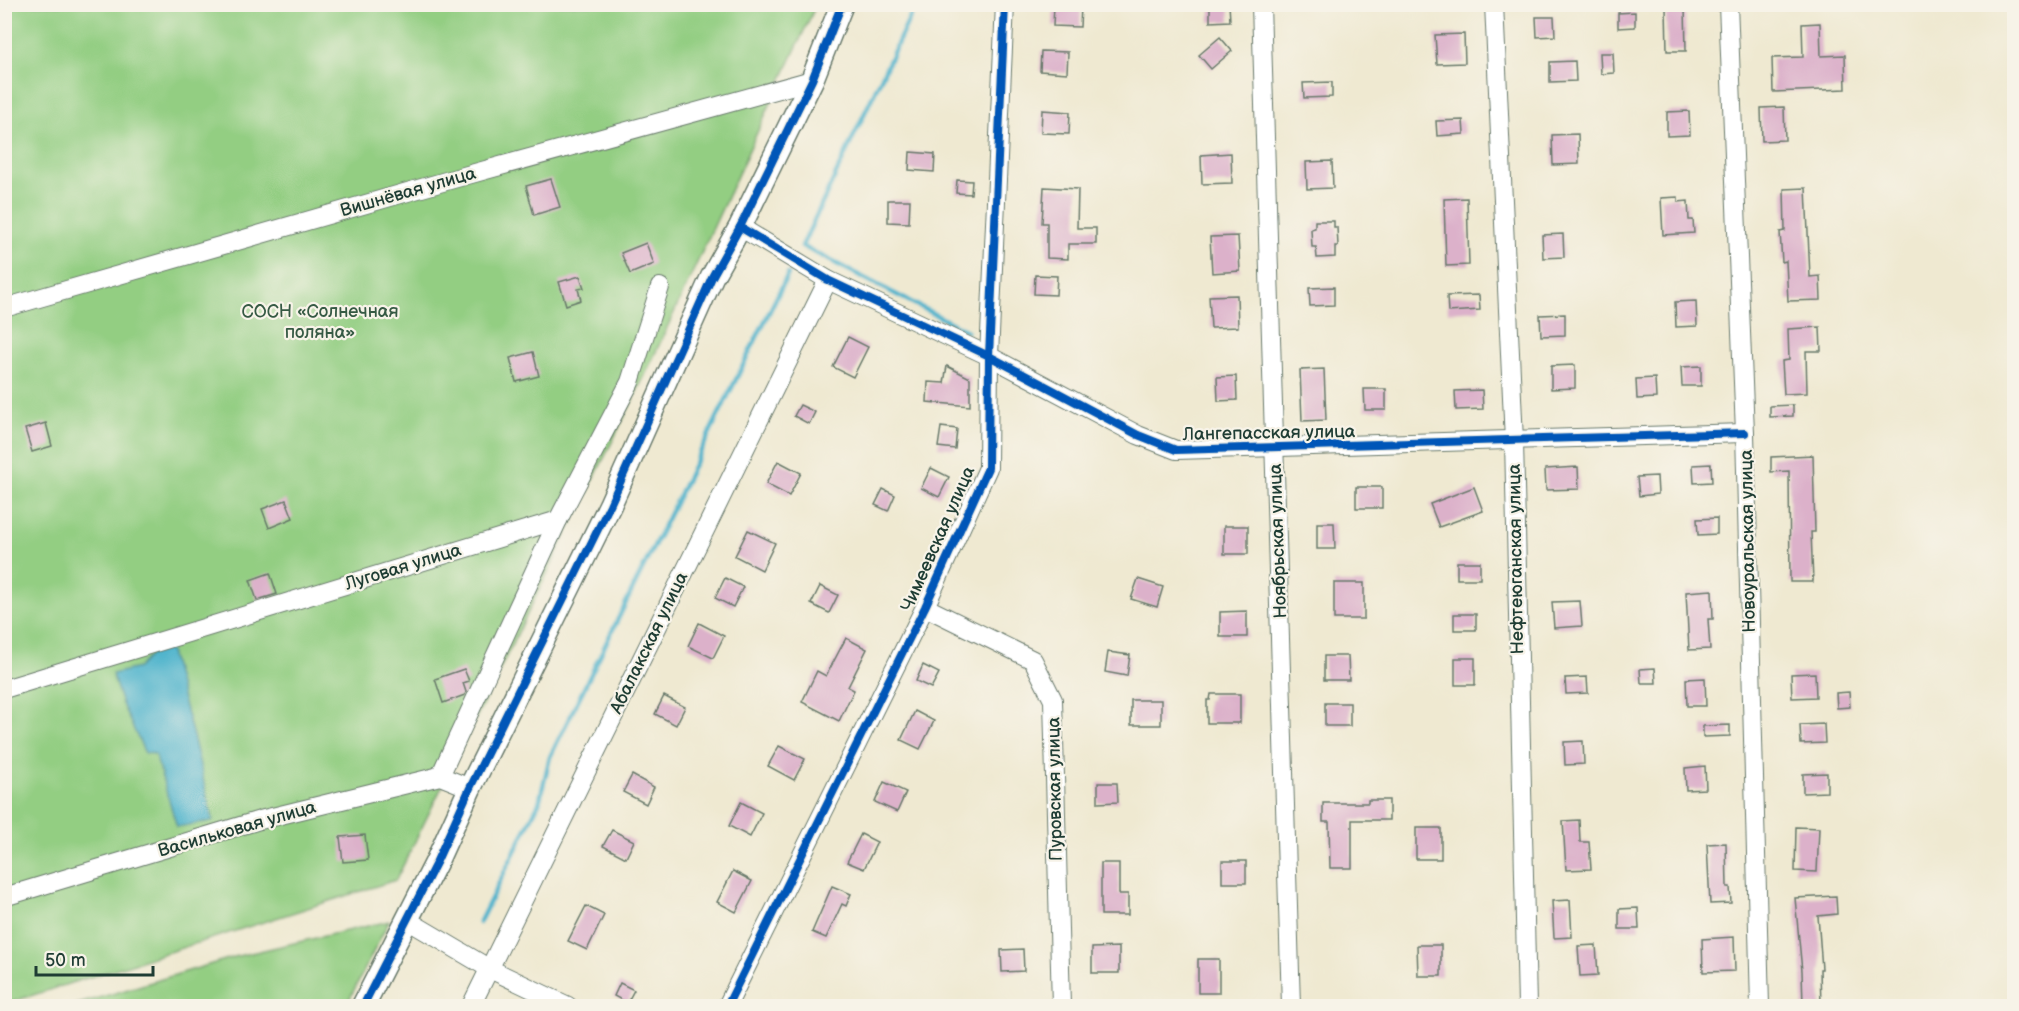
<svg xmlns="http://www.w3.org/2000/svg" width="2019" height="1011" font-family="'Balsamiq Sans',sans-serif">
<rect width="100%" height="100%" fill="#f7f3e8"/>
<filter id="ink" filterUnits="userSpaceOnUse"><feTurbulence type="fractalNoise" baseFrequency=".0167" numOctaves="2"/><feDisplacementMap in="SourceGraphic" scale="12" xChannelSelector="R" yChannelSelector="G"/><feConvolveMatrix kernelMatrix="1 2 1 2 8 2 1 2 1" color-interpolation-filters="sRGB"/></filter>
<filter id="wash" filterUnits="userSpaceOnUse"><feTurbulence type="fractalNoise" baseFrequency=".008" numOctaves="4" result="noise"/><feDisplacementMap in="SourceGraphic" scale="24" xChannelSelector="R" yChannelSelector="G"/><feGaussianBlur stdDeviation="1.35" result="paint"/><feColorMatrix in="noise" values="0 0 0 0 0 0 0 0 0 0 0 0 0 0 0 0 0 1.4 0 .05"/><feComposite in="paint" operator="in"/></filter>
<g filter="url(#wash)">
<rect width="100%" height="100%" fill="#efe9d1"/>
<g fill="#93ce82" stroke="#59865b" stroke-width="1.5">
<path d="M5 5H816L648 369 396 880 5 1004Z"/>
<path d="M389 921 346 1006H72L238 956Z"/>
</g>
<path fill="#4eb3cc" stroke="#367880" stroke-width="1.5" d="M169 648 194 740 213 821 177 827 155 754 145 753 122 704 112 674 138 668 153 652Z"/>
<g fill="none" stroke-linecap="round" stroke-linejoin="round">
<g stroke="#4eb3cc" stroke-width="4.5">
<path d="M916 4 802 246 967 331"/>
<path d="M479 923 539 803 550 757 788 274"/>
</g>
</g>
<g id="blocks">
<g fill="#dcb1ca">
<path d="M1210 4H1229L1230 21 1210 22Z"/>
<path d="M1054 5 1081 6 1080 27 1053 26Z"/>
<path d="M1685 7 1686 51H1667L1666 8Z"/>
<path d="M1635 12V27L1618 28V13Z"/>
<path d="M1536 17H1554L1555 36 1537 37Z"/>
<path d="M1820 23 1821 56 1845 55 1846 89 1773 92 1772 58 1803 57 1802 24Z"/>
<path d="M1464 34 1465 63 1437 64 1435 35Z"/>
<path d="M1220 37 1232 51 1211 69 1199 55Z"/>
<path d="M1041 51 1068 52 1067 73 1040 71Z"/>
<path d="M1600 53H1613L1614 73 1601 74Z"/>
<path d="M1575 61 1576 81 1550 82V62Z"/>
<path d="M1332 82V97L1304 98 1303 83Z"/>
<path d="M1784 107 1785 140 1762 141 1761 108Z"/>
<path d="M1042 110 1070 112 1069 134 1041 133Z"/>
<path d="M1689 111 1690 135 1667 136V112Z"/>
<path d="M1463 120 1464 134 1437 136 1436 121Z"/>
<path d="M1578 134 1579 164 1553 165 1552 135Z"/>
<path d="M910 152 935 154 934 172 909 170Z"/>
<path d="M1231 153 1232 183 1202 184 1201 155Z"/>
<path d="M1332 161 1333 188 1307 189 1306 162Z"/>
<path d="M551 179 560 207 534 215 526 186Z"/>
<path d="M957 180 972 181 971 194 956 193Z"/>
<path d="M1044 187 1078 189 1077 228H1096V244H1068V259L1047 258V223H1042Z"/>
<path d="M1806 188 1810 277 1820 276 1821 300 1788 301 1786 261 1782 262 1780 232 1785 231 1784 189Z"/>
<path d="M1678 197V202L1688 201 1689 220H1693L1694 233 1663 235 1661 198Z"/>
<path d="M1467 198 1469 265 1446 266 1444 199Z"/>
<path d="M888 200H910L909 223 888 222Z"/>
<path d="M1315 221H1334V227H1337L1338 246H1335V257L1317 258 1316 247H1312L1311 229 1315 228Z"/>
<path d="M1563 234 1564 257 1543 258 1542 235Z"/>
<path d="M1238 236 1240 271 1212 273 1210 237Z"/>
<path d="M646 243 654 264 630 274 621 253Z"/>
<path d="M1035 275 1057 276 1056 295 1034 294Z"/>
<path d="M580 276 584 288 578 289 581 300 566 305 559 282Z"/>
<path d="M1334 287V305L1310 306 1309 288Z"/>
<path d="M1237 295 1238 327 1211 328 1209 296Z"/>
<path d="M1479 295 1480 310 1448 312 1447 296Z"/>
<path d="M1696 301 1697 326 1676 327 1675 302Z"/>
<path d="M1565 314V335L1541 336 1540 315Z"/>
<path d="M1820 327 1821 351H1806L1807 393 1784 394 1782 361 1789 360 1788 329Z"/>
<path d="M848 337 868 347 853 377 833 367Z"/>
<path d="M533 352 539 376 516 382 510 358Z"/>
<path d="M1575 365V388L1551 389V366Z"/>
<path d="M947 366 970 378V406L927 402 928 382 944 383Z"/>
<path d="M1701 366V386H1682L1681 367Z"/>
<path d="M1324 369 1326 420 1302 421 1300 370Z"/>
<path d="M1236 376 1237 400 1218 401 1217 377Z"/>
<path d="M1655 378 1656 398 1637 399 1636 379Z"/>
<path d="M1364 389H1386V410H1365Z"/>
<path d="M1482 390 1483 409 1456 410 1455 391Z"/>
<path d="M800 405 815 412 809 424 794 416Z"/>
<path d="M1793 405V416L1770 417V406Z"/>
<path d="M46 423 52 446 32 452 25 429Z"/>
<path d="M941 427 957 429 955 449 938 447Z"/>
<path d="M1813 455 1815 532H1811L1813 582H1790L1789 471 1771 472V457Z"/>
<path d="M778 461 801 473 789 496 766 484Z"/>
<path d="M1711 464 1712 482 1694 483 1693 465Z"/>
<path d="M1578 467 1579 489 1546 490 1545 469Z"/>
<path d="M931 468 949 477 939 497 921 488Z"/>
<path d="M1657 476 1658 494 1639 496 1637 477Z"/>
<rect x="1356" y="487" width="26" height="21"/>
<path d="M1474 487 1483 511 1439 527 1430 504Z"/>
<path d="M883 489 895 495 888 511 875 505Z"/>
<path d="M286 500 293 518 269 528 262 509Z"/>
<path d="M1717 518V534L1698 535 1697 519Z"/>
<path d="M1317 523H1334L1335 549H1317Z"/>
<rect x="1224" y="526" width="24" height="28"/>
<path d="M748 530 775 543 762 570 735 556Z"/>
<rect x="1457" y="562" width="23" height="17"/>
<path d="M270 573 277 594 257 600 250 580Z"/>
<path d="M725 578 743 587 733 607 715 598Z"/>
<path d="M1138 579 1163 587 1157 607 1131 599Z"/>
<rect x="1334" y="583" width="30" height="36"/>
<path d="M820 586 838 595 829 613 811 604Z"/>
<path d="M1712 590 1713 619H1708L1710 649 1689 650 1686 592Z"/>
<path d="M1580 601 1582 626 1554 628 1552 602Z"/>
<path d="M1247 611V637H1220V612Z"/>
<rect x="1454" y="614" width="22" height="16"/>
<path d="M699 623 724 636 713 658 688 646Z"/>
<path d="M846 638 867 649 848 687 854 690 839 721 802 702 817 671 826 676Z"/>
<path d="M1108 652 1130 655 1127 676 1105 672Z"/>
<path d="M1324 656H1348L1349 680H1324Z"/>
<rect x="1455" y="658" width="20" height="27"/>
<path d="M923 665 939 673 931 688 916 681Z"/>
<path d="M1655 668 1656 683H1641L1640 669Z"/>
<path d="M464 669 469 681 463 683 466 692 465 695 443 703 435 679Z"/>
<path d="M1815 673 1816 697 1792 698 1791 674Z"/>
<path d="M1587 677 1588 693 1566 694 1565 678Z"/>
<path d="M1705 678 1706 706H1687L1686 679Z"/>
<path d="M1849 692 1850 707 1837 708 1836 693Z"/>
<path d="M1211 694H1240V723H1207V700H1210Z"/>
<path d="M664 696 685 707 676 725 655 714Z"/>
<rect x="1131" y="700" width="30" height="25"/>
<rect x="1325" y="703" width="25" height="23"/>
<path d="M915 711 934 721 920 749 901 740Z"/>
<path d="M1824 724 1825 743 1801 744 1800 725Z"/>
<path d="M1730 725V736L1703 737V726Z"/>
<path d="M1583 741 1584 764 1565 765 1564 742Z"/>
<path d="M779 746 805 759 794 780 768 766Z"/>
<path d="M1705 766 1706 789 1686 790 1685 768Z"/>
<path d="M1827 773V792L1803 793V774Z"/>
<path d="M632 775 654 787 646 804 623 792Z"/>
<path d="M884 782 906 792 897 812 875 802Z"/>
<path d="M1098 783H1117L1118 802 1098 803Z"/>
<path d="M1368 800H1389V820H1352V868H1330L1329 822H1323V803H1368Z"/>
<path d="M741 802 762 813 750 837 729 826Z"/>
<path d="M1579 820 1580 842H1589L1591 869 1566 870 1563 821Z"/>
<path d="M1796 827 1819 828 1817 872 1795 871Z"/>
<rect x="1416" y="828" width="25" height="31"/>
<path d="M612 830 634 841 626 858 603 846Z"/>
<path d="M861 834 877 842 864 869 847 862Z"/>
<path d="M365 835 368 860 343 862 340 837Z"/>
<path d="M1726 843 1727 887H1730L1731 903 1710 904 1707 844Z"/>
<rect x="1222" y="861" width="24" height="22"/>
<path d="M1101 863H1119V894H1128V915H1101Z"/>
<path d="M733 871 752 881 736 912 717 902Z"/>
<path d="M832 886 851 894 846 906 842 904 826 938 812 932Z"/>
<path d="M1836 896 1837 914 1818 916 1822 969H1820L1821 1006H1803L1802 971 1795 898Z"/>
<path d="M1570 900 1572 937 1554 938 1552 901Z"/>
<path d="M586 906 604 915 587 950 568 941Z"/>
<path d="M1638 908 1639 929H1619V909Z"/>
<path d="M1734 937 1735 971 1703 972 1702 939Z"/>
<path d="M1417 945H1441V976H1418Z"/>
<path d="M1596 945 1598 975 1580 976 1578 946Z"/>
<path d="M1119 947V973H1092V948Z"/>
<path d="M1023 949 1024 971 1002 972 1001 950Z"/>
<rect x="1198" y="959" width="21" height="34"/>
<path d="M620 983 634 990 627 1003 614 996Z"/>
</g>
</g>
</g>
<g filter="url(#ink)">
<use href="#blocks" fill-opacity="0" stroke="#68796b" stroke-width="1.5"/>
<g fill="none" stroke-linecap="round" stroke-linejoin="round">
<g stroke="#68796b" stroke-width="20">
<g id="minor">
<path d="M1261 4 1291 1006"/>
<path d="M1494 4 1514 441 1527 1006"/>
<path d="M1728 4 1745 433 1760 1006"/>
<path d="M740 227 828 280 989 356 1138 435 1176 450 1745 433"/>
<path d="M4 308 453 179 812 80"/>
<path d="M925 607 1033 660 1053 700 1061 1006"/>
<path d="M4 689 558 520 630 382 660 287"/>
<path d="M440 776 558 520"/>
<path d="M4 897 260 820 440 776 470 788"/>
<path d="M407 920 490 969 568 1006"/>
<path d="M471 1006 828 280"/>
<path d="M727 1006 925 607 988 468 989 356 1005 4"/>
</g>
</g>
<g stroke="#68796b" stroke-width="25">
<path id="tertiary" d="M363 1006 436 863 470 788 610 505 712 277 740 227 812 80 842 4"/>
</g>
<use href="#minor" stroke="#fff" stroke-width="18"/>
<use href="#tertiary" stroke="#fff" stroke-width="22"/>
<g stroke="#f7f3e8" stroke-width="11">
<g id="cycleway">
<path d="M740 227 828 280 989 356 1138 435 1176 450 1745 433"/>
<path d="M363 1006 436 863 470 788 610 505 712 277 740 227 812 80 842 4"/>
<path d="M727 1006 925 607 988 468 989 356 1005 4"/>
</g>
</g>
<use href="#cycleway" stroke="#0057b8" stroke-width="8"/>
</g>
</g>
<g text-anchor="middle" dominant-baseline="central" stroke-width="4.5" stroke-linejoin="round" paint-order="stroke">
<g font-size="18" fill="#1f3d34" stroke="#f7f3e8">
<text transform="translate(408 192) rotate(-16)">Вишнёвая улица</text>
<text transform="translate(1269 433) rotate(-1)">Лангепасская улица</text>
<text transform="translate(938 539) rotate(-66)">Чимеевская улица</text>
<text transform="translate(1278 541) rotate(-92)">Ноябрьская улица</text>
<text transform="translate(1748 541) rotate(-91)">Новоуральская улица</text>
<text transform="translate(1516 559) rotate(-91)">Нефтеюганская улица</text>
<text transform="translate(403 567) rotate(-17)">Луговая улица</text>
<text transform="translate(649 643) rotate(-64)">Абалакская улица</text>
<text transform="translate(1055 789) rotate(-91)">Пуровская улица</text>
<text transform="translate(237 829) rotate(-16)">Васильковая улица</text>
</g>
<g font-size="18" fill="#365a44" stroke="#f7f3e8">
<text x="320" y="311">СОСН «Солнечная<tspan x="320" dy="21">поляна»</tspan></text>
</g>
</g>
<rect width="2019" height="1011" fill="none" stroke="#f7f3e8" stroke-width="24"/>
<path d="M36 966v9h117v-9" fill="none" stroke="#1f3d34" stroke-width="3"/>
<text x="45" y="966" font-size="18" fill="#1f3d34" stroke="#f7f3e8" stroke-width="4.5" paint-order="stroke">50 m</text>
</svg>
